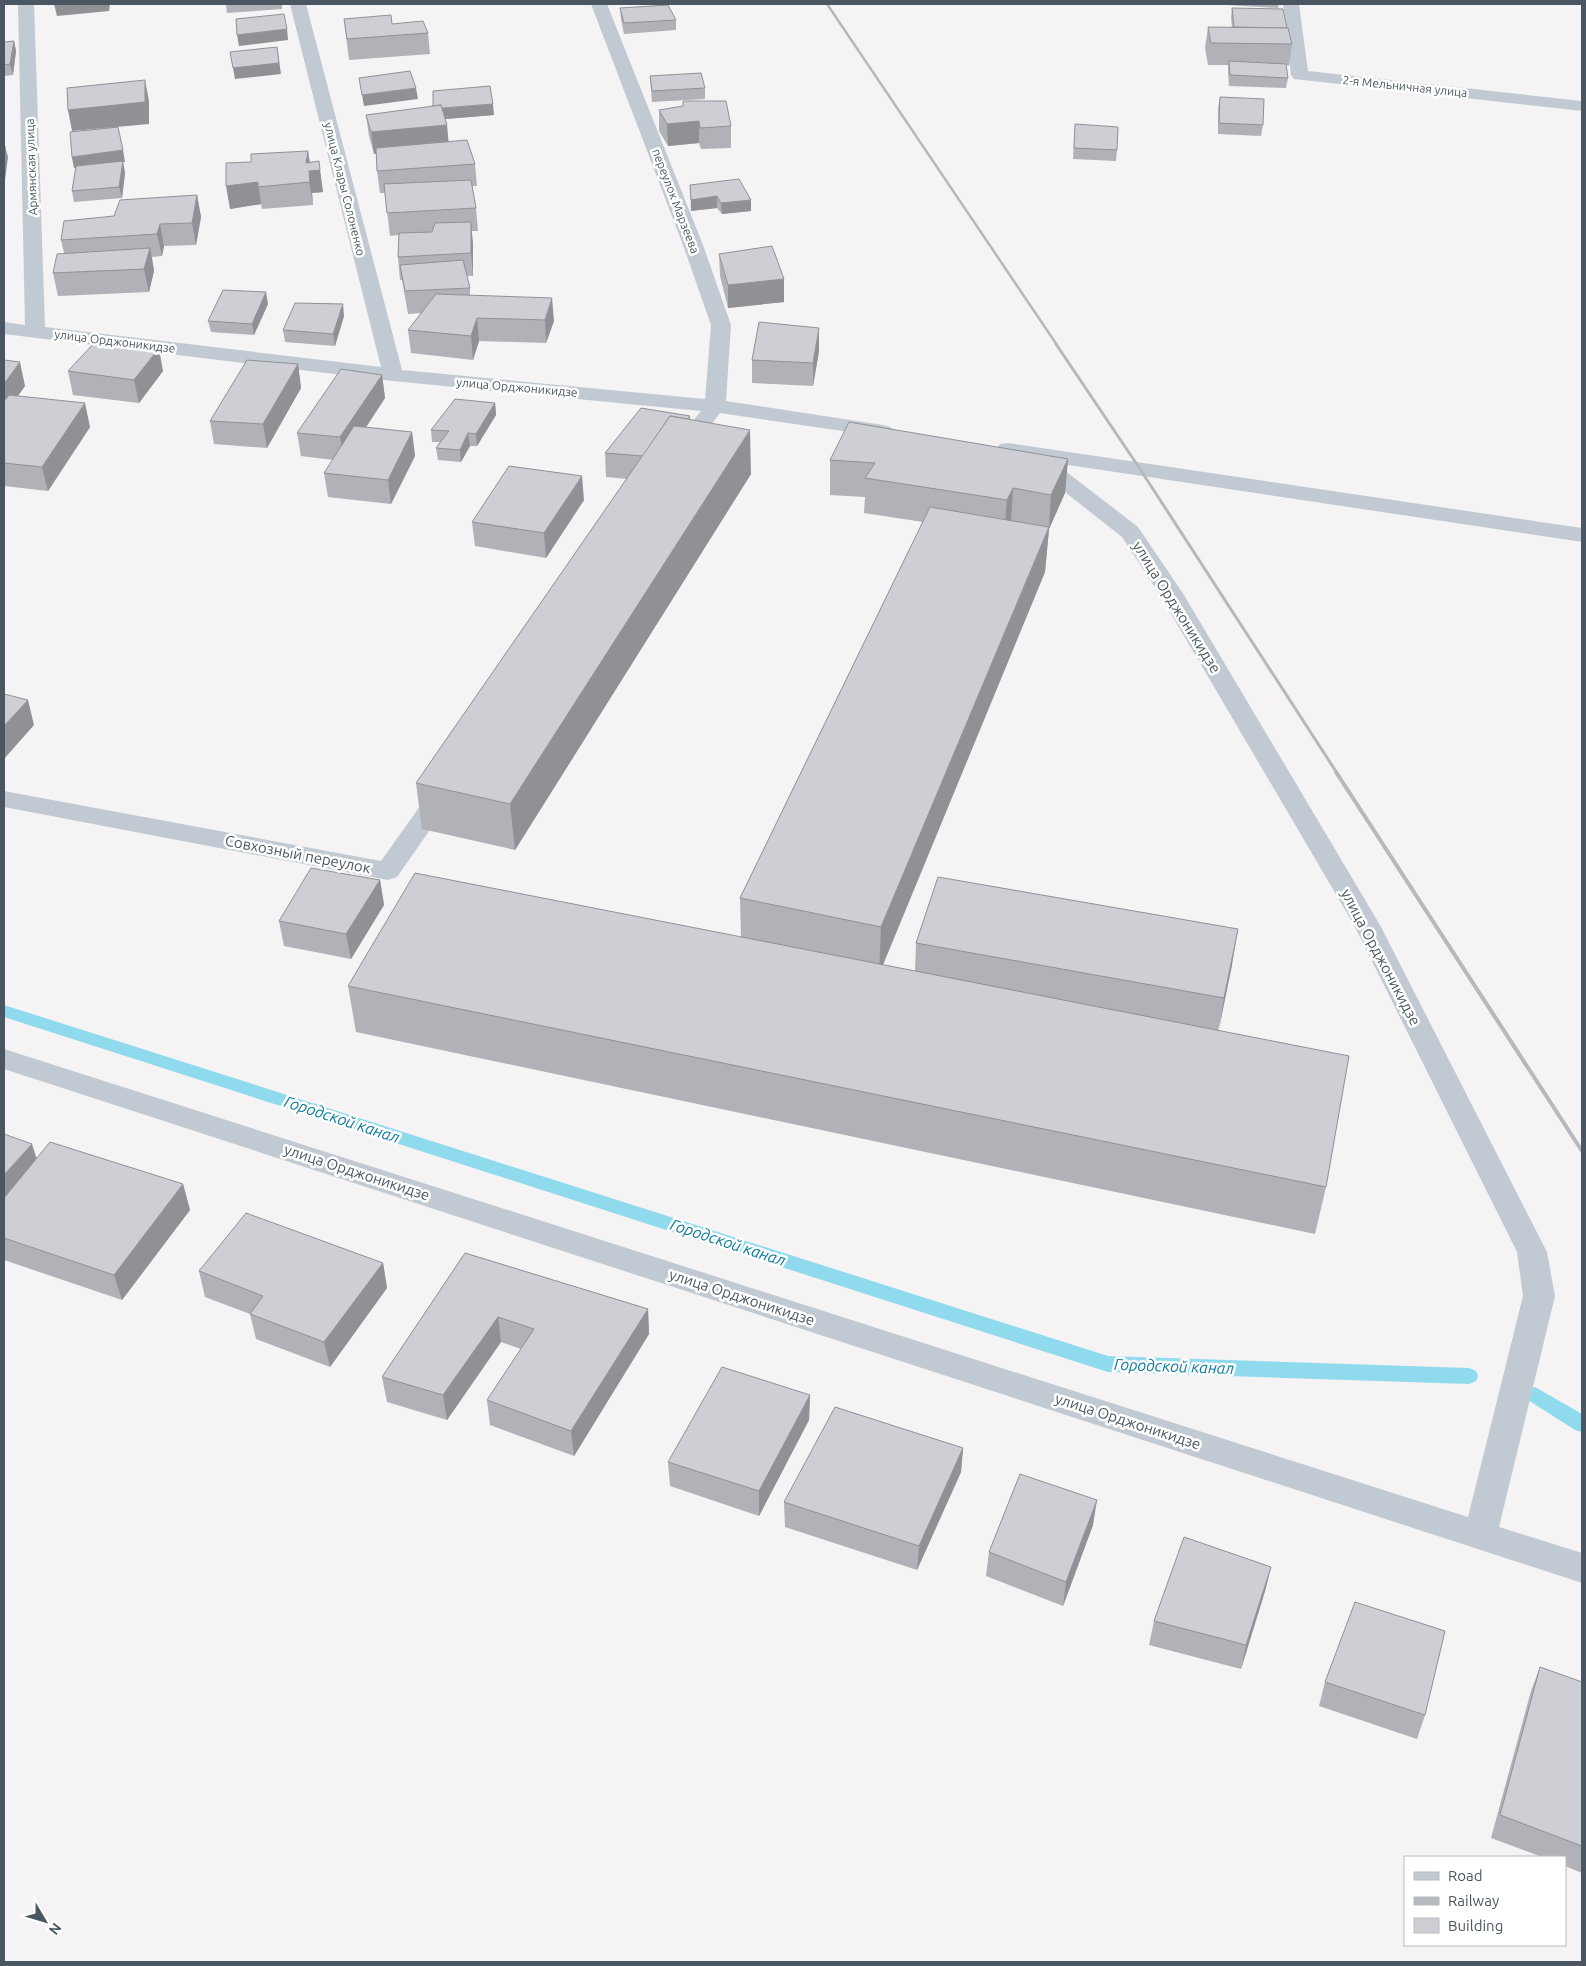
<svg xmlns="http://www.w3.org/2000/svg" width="1586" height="1966" font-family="Ubuntu,sans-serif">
<rect width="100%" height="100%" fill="#f5f3f3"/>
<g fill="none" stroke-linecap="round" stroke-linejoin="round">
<g fill="#90daee" fill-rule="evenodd">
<path d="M4 1005 1108 1356 1469 1368 1476 1371 1478 1376 1476 1381 1469 1384 1108 1372 4 1017Z"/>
<path d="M1535 1387 1582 1414V1432L1575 1430 1528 1400 1525 1395 1528 1390Z"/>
</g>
<g fill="#c1cad2" fill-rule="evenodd">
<path d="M18 4H34L45 327 381 367 290 4H306L402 370 705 399 711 325 683 245 591 4H607L703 245 731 325 726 401 883 425 890 427 894 431 890 435 883 437 720 413 711 425 704 427 697 425 693 421 701 411 393 381 4 334V322L25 325Z"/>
<path d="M1283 4H1299L1308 71 1582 101V111L1294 79 1291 75Z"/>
<path d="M1008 443 1582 528V542L1055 463 1138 527 1184 595 1380 925 1547 1252 1555 1296 1499 1527 1582 1553V1583L4 1069V1049L1468 1517 1523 1296 1517 1252 1354 925 1160 595 1122 537 1028 463 1025 458 1000 454 997 449 1000 444Z"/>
<path d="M442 786 451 788 455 794 397 877 388 880 4 807V791L381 861 433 788Z"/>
</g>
<path stroke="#b5b8bd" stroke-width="2.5" d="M827 4 1057 345"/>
<path stroke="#b5b8bd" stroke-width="3" d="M1056 344 1140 469 1337 773"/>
<path stroke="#b5b8bd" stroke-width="4" d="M1336 772 1582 1151"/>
</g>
<g fill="#b0b2b7">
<path d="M226 4H282V9L227 13Z"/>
<path d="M1227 4H1279L1278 8 1227 5Z"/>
<path d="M620 8 676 20V30L624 34 621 19Z"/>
<path d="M1232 8 1292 44 1289 66 1286 65 1288 78 1286 88 1229 86 1228 72V65H1208L1205 48 1208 27H1232L1231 18Z"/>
<path d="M344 19 392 24 428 33 430 54 349 60Z"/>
<path d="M14 41 16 51 13 75 4 76V42Z"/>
<path d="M650 76 705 88V99L652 102Z"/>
<path d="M1220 97 1263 125 1261 136 1218 134V108Z"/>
<path d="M659 110 731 126V148L701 149 699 143 668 146 659 131Z"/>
<path d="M366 115H494L445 119 448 141 475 164 477 186H472L476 208 478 231H471L473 244V276H467L470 288V295L554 321 546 343 479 341 473 360 411 353 408 330 421 313 408 314 402 280H400L398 257 399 235 390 236 385 193H380L377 171 376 154H374L369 136Z"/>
<path d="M1075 124 1117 150 1116 161 1073 159Z"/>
<path d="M308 151 310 163 320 170 323 192 312 193 313 205 262 209 261 204 230 209 251 162Z"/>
<path d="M72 157 125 162H123L125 173 122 198 74 202 72 191 76 168H74Z"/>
<path d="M690 185 751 211 722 214 717 208 691 211Z"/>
<path d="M197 195 201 217 196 245 164 246 162 256 152 257 154 271 149 292 58 296 53 273 64 253 61 240 114 216Z"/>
<path d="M719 254 784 302 728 308 720 276Z"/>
<path d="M268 304 254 335 211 332 208 321Z"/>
<path d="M344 316 335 346 285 342 283 330Z"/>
<path d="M819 351 813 386 752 383V360Z"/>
<path d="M4 360 25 386 18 396 90 427 48 491 4 486Z"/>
<path d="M298 364 301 388 267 448 214 444 210 421Z"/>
<path d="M68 371H163L139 403 73 395Z"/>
<path d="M382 375 385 398 366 427 412 432 415 456 391 504 328 497 324 473 333 460 301 456 297 433Z"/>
<path d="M495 403 496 415 477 446H470L461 462 438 460 436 448 440 442H432L431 430Z"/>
<path d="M690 416V420L751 474 515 850 422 829 416 783 627 479 606 477 605 453Z"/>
<path d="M1068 459 1065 493 1049 529 1045 572 883 965 915 971 916 943 1232 965 1218 1031 1326 1187 1315 1234 356 1032 348 986 741 937 740 898 923 522 864 513 865 497 830 495V460Z"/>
<path d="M584 500 546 558 475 546 472 522Z"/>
<path d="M380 880 384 905 351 959 284 946 279 921Z"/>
<path d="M4 1134 36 1159 183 1184 190 1210 122 1300 4 1260Z"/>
<path d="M465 1253 648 1309 649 1334 574 1456 490 1425 487 1400 521 1349 501 1342 447 1420 387 1402 382 1377Z"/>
<path d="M383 1263 387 1288 330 1367 256 1339 250 1314 205 1297 199 1271Z"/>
<path d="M810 1395 809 1420 759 1516 670 1486 668 1462Z"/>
<path d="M963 1448 961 1472 917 1570 785 1527 784 1502Z"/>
<path d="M1093 1525 1063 1606 986 1576 989 1552Z"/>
<path d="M1271 1567 1265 1591 1241 1669 1149 1645 1154 1621Z"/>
<path d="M1540 1667 1582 1682V1873L1565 1866V1857H1542L1491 1838 1531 1691Z"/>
<path d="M1325 1682 1425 1715 1417 1739 1319 1706Z"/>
</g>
<g fill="#909195">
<path d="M54 4H110L109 11 57 16Z"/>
<path d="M287 29 288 40 239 46 237 35Z"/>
<path d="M14 41 16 51 13 75 10 64Z"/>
<path d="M277 47 281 74 235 79 233 68Z"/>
<path d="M145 80 149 101V124L72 131 68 110Z"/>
<path d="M416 88 418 99 364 106 362 95Z"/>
<path d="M493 104 494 115 434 120 433 109Z"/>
<path d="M699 121V143L668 146 667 124Z"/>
<path d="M447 125 449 146 374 154 371 132Z"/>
<path d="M5 146 8 157 5 180 4 174V157Z"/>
<path d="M123 150 125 162H123L125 173 122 198 119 187 123 162 74 168 72 157Z"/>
<path d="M308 151 311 171 320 170 323 192 312 193 313 205 306 163Z"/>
<path d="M258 182 261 204 230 209 226 186Z"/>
<path d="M197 195 201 217 196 245 192 223Z"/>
<path d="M717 196V208L691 211V200Z"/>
<path d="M751 200V211L722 214 721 203Z"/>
<path d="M471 222 473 244V276L471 253Z"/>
<path d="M160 224 164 246 162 256 157 234Z"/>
<path d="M150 248 154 271 149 292 144 269Z"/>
<path d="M784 279V302L728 308V285Z"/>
<path d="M266 292 268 304 254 335 252 324Z"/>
<path d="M552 298 554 321 546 343 545 320Z"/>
<path d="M343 304 344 316 335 346 333 334Z"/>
<path d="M477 318 479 341 473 360 471 336Z"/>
<path d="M819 328V351L813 386V363Z"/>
<path d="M159 348 163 371 139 403 134 380Z"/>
<path d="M20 362 25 386 4 415V384Z"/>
<path d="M298 364 301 388 267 448 263 424Z"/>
<path d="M382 375 385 398 344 461 340 437Z"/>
<path d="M85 403 90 427 48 491 42 467Z"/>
<path d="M495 403 496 415 477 446 476 434Z"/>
<path d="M750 430 751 474 515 850 510 804Z"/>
<path d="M412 432 415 456 391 504 388 480Z"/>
<path d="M468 433 470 446 461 462 460 450Z"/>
<path d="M1068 459 1065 493 1049 529 1045 572 879 974 881 927 1049 528 1051 495Z"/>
<path d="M582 476 584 500 546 558 544 533Z"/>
<path d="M1013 488 1011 523 1004 535 1007 500Z"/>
<path d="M28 700 34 725 4 759V726Z"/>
<path d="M380 880 384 905 351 959 346 934Z"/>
<path d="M1238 929 1232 965 1218 1034 1224 998Z"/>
<path d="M32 1144 40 1169 4 1210V1175Z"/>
<path d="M183 1184 190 1210 122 1300 114 1275Z"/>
<path d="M383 1263 387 1288 330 1367 324 1342Z"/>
<path d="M648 1309 649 1334 574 1456 571 1431Z"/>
<path d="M498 1317 501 1342 447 1420 443 1395Z"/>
<path d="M810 1395 809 1420 759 1516V1491Z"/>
<path d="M963 1448 961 1472 917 1570 919 1546Z"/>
<path d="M1097 1500 1093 1525 1063 1606 1066 1582Z"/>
<path d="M1271 1567 1265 1591 1241 1669 1246 1645Z"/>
</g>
<g fill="#cdcfd5" stroke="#909195">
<path d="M668 5 676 20 624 23 620 8Z"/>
<path d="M1232 8 1283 9 1287 28 1234 27Z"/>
<path d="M284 14 287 29 237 35 236 19Z"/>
<path d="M391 15 392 24 423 21 428 33 347 39 344 19Z"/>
<path d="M1208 27 1288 28 1292 44 1211 43Z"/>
<path d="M14 41 10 64 4 65V42Z"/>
<path d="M277 47 279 63 233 68 230 52Z"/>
<path d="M1229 61 1286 64 1288 78 1230 75Z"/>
<path d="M410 71 416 88 362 95 359 78Z"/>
<path d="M701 73 705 88 652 91 650 76Z"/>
<path d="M145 80V102L68 110 67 88Z"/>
<path d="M490 86 493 104 442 108 441 105 433 106V91Z"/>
<path d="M1220 97 1264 99 1263 125 1219 123Z"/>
<path d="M683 101H726L731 126 700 128 699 121 667 124 659 110 683 106Z"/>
<path d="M441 105 447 125 371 132 366 115Z"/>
<path d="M1075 124 1118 127 1117 150 1074 148Z"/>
<path d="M118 127 123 150 72 157 70 132Z"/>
<path d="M467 140 475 164 377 171 376 148Z"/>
<path d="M4 146H5L4 157Z"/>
<path d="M308 151 306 163 319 161 320 170 309 171 310 182 258 187V182L226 186V163L251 162V154Z"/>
<path d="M123 161 119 187 72 191 76 166Z"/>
<path d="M739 179 751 200 721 203 717 196 691 200 690 185Z"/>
<path d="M471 180 476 208 387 213 384 184Z"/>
<path d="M197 195 192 223 160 224 157 234 61 240 64 221 114 216 120 200Z"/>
<path d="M471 222V253L398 257 399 233 432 232 435 223Z"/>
<path d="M772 246 784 279 728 285 719 254Z"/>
<path d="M150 248 144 269 53 273 57 254Z"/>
<path d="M463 260 470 288 405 291 400 265Z"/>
<path d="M223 290 266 292 252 324 208 321Z"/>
<path d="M436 294 552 298 545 320 477 318 471 336 408 330Z"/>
<path d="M295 303 343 304 333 334 283 330Z"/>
<path d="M759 322 819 328 813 363 752 360Z"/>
<path d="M96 341 159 348 134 380 68 371Z"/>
<path d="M4 360 20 362 4 384Z"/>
<path d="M247 360 298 364 263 424 210 421Z"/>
<path d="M341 369 382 375 340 437 297 433Z"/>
<path d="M9 395 85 403 42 467 4 463V401Z"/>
<path d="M455 399 495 403 476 434 468 433 460 450 436 448 449 431 431 430Z"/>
<path d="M641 408 690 416 688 419 670 416 643 456 605 453Z"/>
<path d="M670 416 750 430 510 804 416 783Z"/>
<path d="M849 422 1068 459 1051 495 1013 488 1007 500 865 478 875 463 830 460Z"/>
<path d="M354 426 412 432 388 480 324 473Z"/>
<path d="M509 466 582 476 544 533 472 522Z"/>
<path d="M930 507 1049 527 881 927 740 898Z"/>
<path d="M4 694 28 700 4 726Z"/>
<path d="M311 868 380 880 346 934 279 921Z"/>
<path d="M415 873 1349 1056 1326 1187 348 986Z"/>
<path d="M938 877 1238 929 1224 998 916 943Z"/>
<path d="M4 1134 32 1144 4 1175Z"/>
<path d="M50 1142 183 1184 114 1275 4 1238V1198Z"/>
<path d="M246 1213 383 1263 324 1342 250 1314 263 1296 199 1271Z"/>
<path d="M465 1253 648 1309 571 1431 487 1400 534 1329 498 1317 443 1395 382 1377Z"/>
<path d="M722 1367 810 1395 759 1491 668 1462Z"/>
<path d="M835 1407 963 1448 919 1546 784 1502Z"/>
<path d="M1020 1474 1097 1500 1066 1582 989 1552Z"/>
<path d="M1184 1537 1271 1567 1246 1645 1154 1621Z"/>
<path d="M1355 1602 1445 1631 1425 1715 1325 1682Z"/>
<path d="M1540 1667 1582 1682V1846L1500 1815Z"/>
</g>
<g text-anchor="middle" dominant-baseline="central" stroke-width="5" stroke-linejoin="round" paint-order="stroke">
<g font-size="12" fill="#4a5661" stroke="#fff">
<text transform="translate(1405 86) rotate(6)">2-я Мельничная улица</text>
<text transform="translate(31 167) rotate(-92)">Армянская улица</text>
<text transform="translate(345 189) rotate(76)">улица Клары Солоненко</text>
<text transform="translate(676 201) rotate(69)">переулок Марзеева</text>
<text transform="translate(115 341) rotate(7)">улица Орджоникидзе</text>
<text transform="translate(517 387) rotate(5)">улица Орджоникидзе</text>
</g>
<g font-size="15" fill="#4a5661" stroke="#fff">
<text transform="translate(1177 607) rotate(58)">улица Орджоникидзе</text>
<text transform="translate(298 854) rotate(11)">Совхозный переулок</text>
<text transform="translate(1381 957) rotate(62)">улица Орджоникидзе</text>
<text transform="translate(357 1172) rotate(18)">улица Орджоникидзе</text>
<text transform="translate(742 1297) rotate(18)">улица Орджоникидзе</text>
<text transform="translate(1128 1421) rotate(18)">улица Орджоникидзе</text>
</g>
<g font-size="16" font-style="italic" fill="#0c7c9b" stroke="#fff">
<text transform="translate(342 1119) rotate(18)">Городской канал</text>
<text transform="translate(728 1242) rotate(18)">Городской канал</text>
<text transform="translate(1174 1366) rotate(2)">Городской канал</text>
</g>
</g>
<rect width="1586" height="1966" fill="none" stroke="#4a5661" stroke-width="10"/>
<rect x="1404" y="1856" width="162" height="90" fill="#ffffff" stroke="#b7bbc0"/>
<rect x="1414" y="1872" width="25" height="8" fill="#c1cad2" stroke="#b7bbc0"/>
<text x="1448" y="1881" font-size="15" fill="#4a5661">Road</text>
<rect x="1414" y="1897" width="25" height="8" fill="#b5b8bd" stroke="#b7bbc0"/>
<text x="1448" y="1906" font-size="15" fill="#4a5661">Railway</text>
<rect x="1414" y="1918" width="25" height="15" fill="#cdcfd5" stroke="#b7bbc0"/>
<text x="1448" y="1931" font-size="15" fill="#4a5661">Building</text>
<g transform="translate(45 1921) rotate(128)" stroke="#ffffff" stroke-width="4" paint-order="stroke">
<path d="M0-4L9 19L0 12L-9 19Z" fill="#4a5661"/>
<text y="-8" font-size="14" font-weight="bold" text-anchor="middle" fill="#4a5661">N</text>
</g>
</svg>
